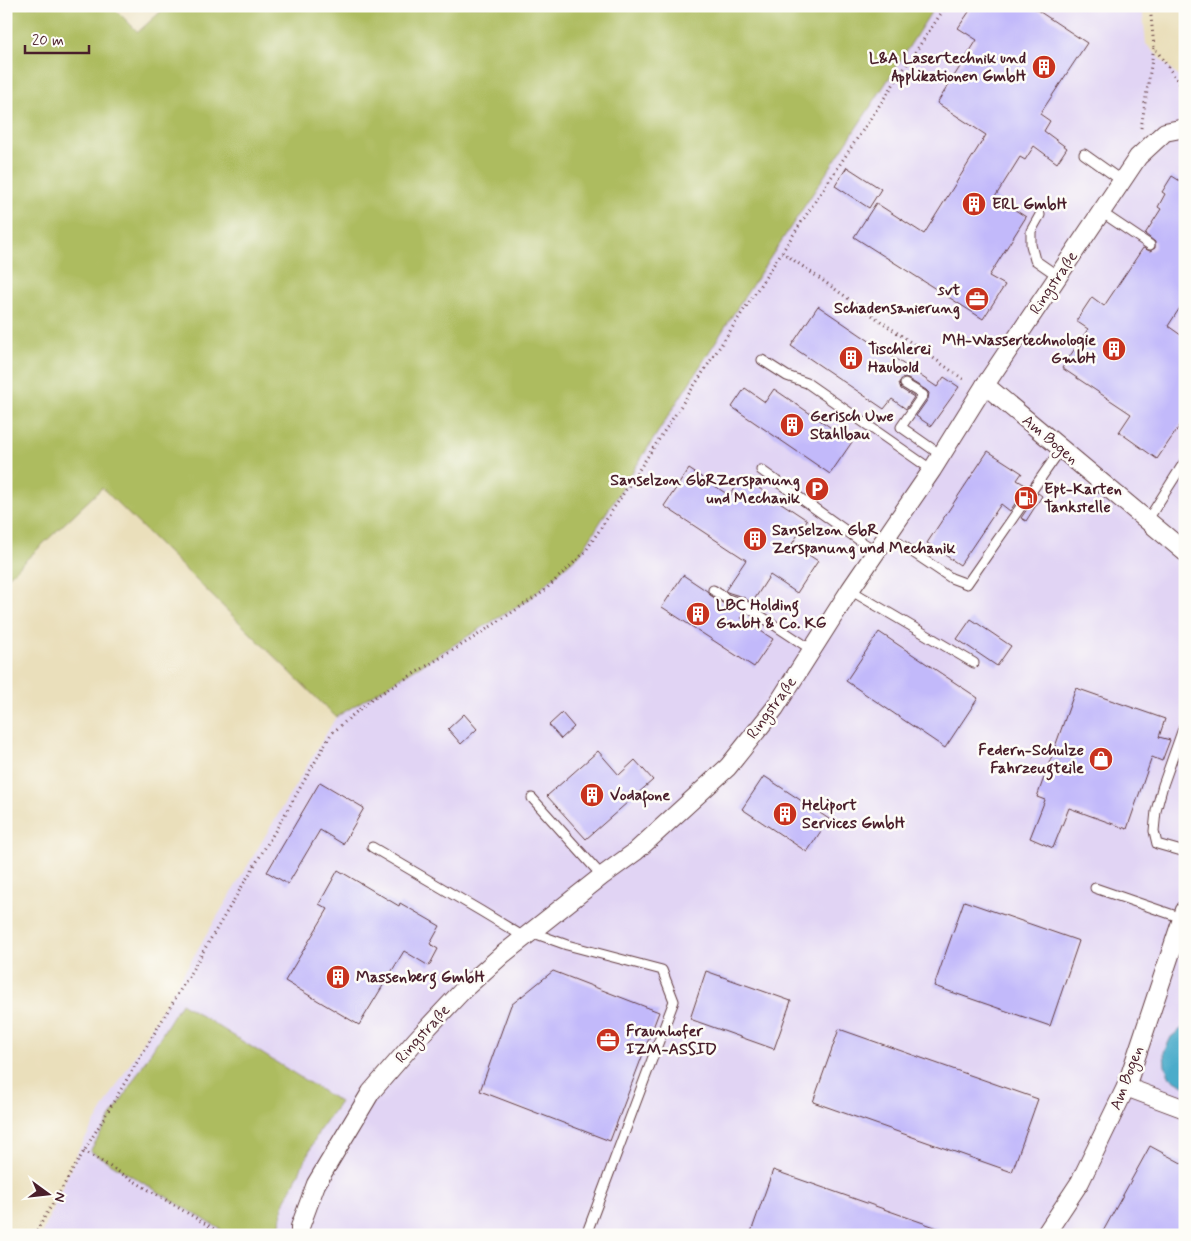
<svg xmlns="http://www.w3.org/2000/svg" width="1191" height="1241" font-family="Mynerve,sans-serif">
<rect width="100%" height="100%" fill="#fdfcf7"/>
<filter id="ink" filterUnits="userSpaceOnUse"><feTurbulence type="fractalNoise" baseFrequency=".02" numOctaves="2"/><feDisplacementMap in="SourceGraphic" scale="10" xChannelSelector="R" yChannelSelector="G"/><feConvolveMatrix kernelMatrix="1 2 1 2 8 2 1 2 1" color-interpolation-filters="sRGB"/></filter>
<filter id="wash" filterUnits="userSpaceOnUse"><feTurbulence type="fractalNoise" baseFrequency=".0096" numOctaves="4" result="noise"/><feDisplacementMap in="SourceGraphic" scale="20" xChannelSelector="R" yChannelSelector="G"/><feGaussianBlur stdDeviation="1.12" result="paint"/><feColorMatrix in="noise" values="0 0 0 0 0 0 0 0 0 0 0 0 0 0 0 0 0 1.4 0 .05"/><feComposite in="paint" operator="in"/></filter>
<g filter="url(#wash)">
<rect width="100%" height="100%" fill="#eadfbb"/>
<path fill="#e1d4f4" d="M935 6H1142L1146 44 1185 83V1235H41L79 1149 336 717 529 599 580 554 743 299 886 83Z"/>
<g fill="#adbc5f" stroke="#7c6e45">
<path d="M6 6H112L138 32 167 6H935L886 83 743 299 580 554 529 599 336 717 102 488 6 579Z"/>
<path d="M181 1003 340 1102 319 1131 283 1206 278 1235H230L90 1151Z"/>
</g>
<path fill="#4bacca" stroke="#4a667a" d="M1185 1026V1086L1170 1077 1165 1066 1164 1052 1171 1037Z"/>
<g id="blocks">
<g fill="#c2b9fa">
<path d="M973 6H1031L1087 43 1040 114 1050 121 1044 131 1067 148 1057 163 1034 146 1025 160 1020 157 995 197 1026 217 989 276 1005 285 983 319 854 237 876 203 924 234 986 135 937 103 977 40 958 28Z"/>
<path d="M847 167 881 189 869 208 835 186Z"/>
<path d="M1172 176 1185 184V300L1168 326 1185 338V418L1157 459 1119 432 1131 414 1062 368 1088 329 1076 321 1092 297 1104 306 1143 248 1150 251 1155 248V242L1145 234 1161 209 1158 207 1165 194 1162 192Z"/>
<path d="M818 306 937 387 944 377 959 387 931 426 916 416 928 399 929 393 926 390 908 379 902 378 899 383 901 389 914 397 906 409 892 399 884 409 791 346Z"/>
<path d="M745 388 765 402 774 389 852 442 830 474 732 407Z"/>
<path d="M988 451 1022 473 1017 480 1027 486 1010 511 1001 504 960 565 927 543Z"/>
<path d="M689 469 730 496 742 477 807 520 792 544 818 561 797 593 770 575 752 603 743 597 730 593 725 591 746 560 664 506Z"/>
<path d="M1038 493 1042 496 1026 521 1021 518Z"/>
<path d="M683 575 707 591 710 595 724 604 738 609 745 613 741 618 773 639 754 667 662 607Z"/>
<path d="M971 619 1011 646 997 666 957 639Z"/>
<path d="M879 632 978 698 945 748 846 681Z"/>
<path d="M1076 688 1165 719 1159 737 1170 740 1162 761 1152 757 1127 829 1069 808 1053 848 1030 838 1045 800 1037 797Z"/>
<path d="M562 713 574 727 561 739 549 725Z"/>
<path d="M464 714 477 729 461 744 448 729Z"/>
<path d="M598 751 619 775 635 760 653 780 586 839 547 796Z"/>
<path d="M764 776 829 819 807 852 742 809Z"/>
<path d="M320 782 364 808 343 844 320 830 288 884 267 872Z"/>
<path d="M338 870 399 906 400 903 440 926 430 944 438 949 429 966 404 951 359 1025 285 981 328 909 319 904Z"/>
<path d="M964 901 1079 941 1050 1026 934 986Z"/>
<path d="M553 971 659 1012 610 1141 480 1091 511 1005Z"/>
<path d="M706 971 791 1001 774 1049 690 1019Z"/>
<path d="M839 1029 1038 1099 1012 1172 813 1102Z"/>
<path d="M1150 1146 1185 1165V1235H1101Z"/>
<path d="M773 1170 949 1232V1235H750Z"/>
</g>
</g>
</g>
<g filter="url(#ink)">
<use href="#blocks" fill-opacity="0" stroke="#623c41" stroke-width="1"/>
<g fill="none" stroke-linecap="round" stroke-linejoin="round">
<g stroke="#623c41" stroke-width="11">
<g id="lane">
<path d="M1084 154 1122 181"/>
<path d="M1101 212 1150 245"/>
<path d="M1040 215 1031 231V245L1035 260 1058 276"/>
<path d="M762 360 787 376 807 383 932 470"/>
<path d="M905 384 923 395 901 427 941 455"/>
<path d="M761 470 859 540 876 551"/>
<path d="M1147 521 1185 461"/>
<path d="M887 535 951 578 967 584 1061 449"/>
<path d="M713 590 727 599 741 603 812 650"/>
<path d="M850 590 974 663"/>
<path d="M1185 723 1163 785 1156 811 1154 831 1157 844 1185 852"/>
<path d="M532 798 602 876"/>
<path d="M372 847 481 911 524 937"/>
<path d="M1095 888 1182 918"/>
<path d="M531 932 567 945 662 970 674 1001 586 1235"/>
</g>
</g>
<g stroke="#623c41" stroke-width="20">
<g id="street">
<path d="M985 385 1185 552"/>
<path d="M1126 1087 1185 1109"/>
<path d="M300 1235V1227L316 1184 371 1092 417 1039 464 989 502 955 602 876 635 852 728 767 775 708 850 590 932 470 985 385 1138 157 1165 132 1185 128"/>
<path d="M1045 1235 1080 1182 1126 1087 1185 910"/>
</g>
</g>
<g stroke="#623c41" stroke-width="3" stroke-dasharray="1 4" stroke-linecap="butt">
<path d="M1150 6 1154 47 1185 91"/>
<path d="M1141 128 1154 47"/>
<path d="M782 252 966 381"/>
<path d="M84 1151 224 1235"/>
<path d="M34 1235 284 816 331 734 370 700 470 640 543 592 585 552 822 191 946 6"/>
</g>
<use href="#lane" stroke="#fff" stroke-width="9"/>
<use href="#street" stroke="#fff" stroke-width="18"/>
</g>
</g>
<defs>
<g id="building-disc" transform="scale(1.25)"><circle r="9.5" fill="#c8321e" stroke="#fdfcf7"/><path d="M-4-6H4V6H1V3H-1V6H-4ZM-2.5-4.3h1.7v1.8h-1.7ZM.8-4.3h1.7v1.8H.8ZM-2.5-1h1.7V.8h-1.7ZM.8-1h1.7V.8H.8Z" fill="#fff"/></g>
<g id="office-disc" transform="scale(1.25)"><circle r="9.5" fill="#c8321e" stroke="#fdfcf7"/><path d="M-6-3h4V-5.5h4V-3h4V5H-6ZM-1-4.5V-3h2v-1.5ZM-6 0V1H6V0Z" fill="#fff"/></g>
<g id="parking-disc" transform="scale(1.25)"><circle r="9.5" fill="#c8321e" stroke="#fdfcf7"/><path d="M-3.5-5.5H1a3.5 3.5 0 0 1 0 7H-1V5.5H-3.5ZM-1-3.4V-.6H.8a1.4 1.4 0 0 0 0-2.8Z" fill="#fff"/></g>
<g id="fuel-disc" transform="scale(1.25)"><circle r="9.5" fill="#c8321e" stroke="#fdfcf7"/><path d="M-5.5-6h7V0h2V4h1.3V-2.5L3-4.5l.8-.8L6-3V5H2.5V1h-1V6h-7ZM-4.2-4.7v3.2H.2V-4.7Z" fill="#fff"/></g>
<g id="shop-disc" transform="scale(1.25)"><circle r="9.5" fill="#c8321e" stroke="#fdfcf7"/><path d="M-5-2.5h2.3a2.7 3.5 0 0 1 5.4 0H5L5.5 6h-11ZM-1.5-2.5h3a1.5 2.3 0 0 0-3 0Z" fill="#fff"/></g>
</defs>
<g fill-rule="evenodd">
<use href="#building-disc" x="1044" y="67"/>
<use href="#building-disc" x="974" y="204"/>
<use href="#office-disc" x="977" y="299"/>
<use href="#building-disc" x="1114" y="349"/>
<use href="#building-disc" x="851" y="358"/>
<use href="#building-disc" x="792" y="425"/>
<use href="#parking-disc" x="817" y="489"/>
<use href="#fuel-disc" x="1026" y="498"/>
<use href="#building-disc" x="755" y="539"/>
<use href="#building-disc" x="698" y="614"/>
<use href="#shop-disc" x="1101" y="759"/>
<use href="#building-disc" x="592" y="795"/>
<use href="#building-disc" x="785" y="814"/>
<use href="#building-disc" x="338" y="977"/>
<use href="#office-disc" x="608" y="1040"/>
</g>
<g text-anchor="middle" dominant-baseline="central" stroke-width="5" stroke-linejoin="round" paint-order="stroke">
<g font-size="16" font-weight="bold" fill="#4a1f2b" stroke="#fdfcf7" text-anchor="start">
<text x="1026" y="58" text-anchor="end">L&amp;A Lasertechnik und<tspan x="1026" dy="18">Applikationen GmbH</tspan></text>
<text x="992" y="204">ERL GmbH</text>
<text x="960" y="290" text-anchor="end">svt<tspan x="960" dy="18">Schadensanierung</tspan></text>
<text x="1096" y="340" text-anchor="end">MH-Wassertechnologie<tspan x="1096" dy="18">GmbH</tspan></text>
<text x="868" y="349">Tischlerei<tspan x="868" dy="18">Haubold</tspan></text>
<text x="810" y="416">Gerisch Uwe<tspan x="810" dy="18">Stahlbau</tspan></text>
<text x="800" y="480" text-anchor="end">Sanselzon GbRZerspanung<tspan x="800" dy="18">und Mechanik</tspan></text>
<text x="1044" y="489">Ept-Karten<tspan x="1044" dy="18">Tankstelle</tspan></text>
<text x="772" y="530">Sanselzon GbR<tspan x="772" dy="18">Zerspanung und Mechanik</tspan></text>
<text x="716" y="605">LBC Holding<tspan x="716" dy="18">GmbH &amp; Co. KG</tspan></text>
<text x="1084" y="750" text-anchor="end">Federn-Schulze<tspan x="1084" dy="18">Fahrzeugteile</tspan></text>
<text x="610" y="795">Vodafone</text>
<text x="802" y="805">Heliport<tspan x="802" dy="18">Services GmbH</tspan></text>
<text x="356" y="977">Massenberg GmbH</text>
<text x="626" y="1031">Fraunhofer<tspan x="626" dy="18">IZM-ASSID</tspan></text>
</g>
<g font-size="16" fill="#4a1f2b" stroke="#fdfcf7">
<text transform="translate(1054 283) rotate(-56)">Ringstraße</text>
<text transform="translate(1050 440) rotate(40)">Am Bogen</text>
<text transform="translate(772 708) rotate(-54)">Ringstraße</text>
<text transform="translate(423 1034) rotate(-48)">Ringstraße</text>
<text transform="translate(1127 1078) rotate(-69)">Am Bogen</text>
</g>
</g>
<rect width="1191" height="1241" fill="none" stroke="#fdfcf7" stroke-width="25"/>
<g transform="translate(48 1194) rotate(105)" stroke="#fdfcf7" stroke-width="4" paint-order="stroke">
<path d="M0-4L9 19L0 12L-9 19Z" fill="#4a1f2b"/>
<text y="-8" font-size="14" font-weight="bold" text-anchor="middle" fill="#4a1f2b">N</text>
</g>
<path d="M25 45v8h64v-8" fill="none" stroke="#4a1f2b" stroke-width="2.5"/>
<text x="32" y="45" font-size="15" fill="#4a1f2b" stroke="#fdfcf7" stroke-width="4" paint-order="stroke">20 m</text>
</svg>
